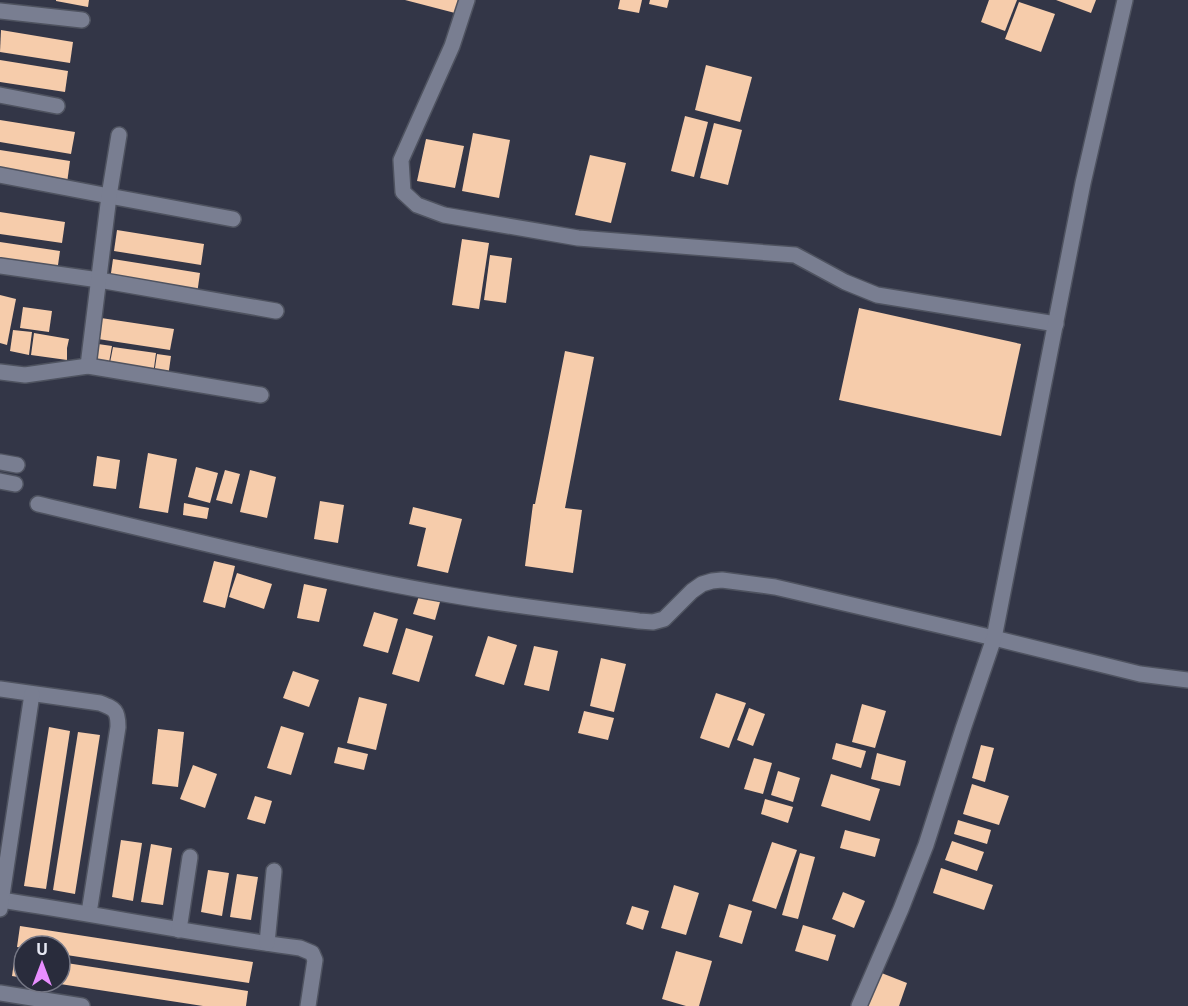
<svg xmlns="http://www.w3.org/2000/svg" width="1188" height="1006" font-family="'Noto Sans',sans-serif">
<rect width="100%" height="100%" fill="#333647"/>
<g fill="#f6ccab">
<path d="M56 0H89L88 7 56 1Z"/>
<path d="M405 0H458L455 13Z"/>
<path d="M620 0H642L639 13 618 9Z"/>
<path d="M650 0H669L667 8 649 4Z"/>
<path d="M989 0H1017L1005 31 981 22Z"/>
<path d="M1056 0H1096L1091 13Z"/>
<path d="M1019 2 1055 14 1041 52 1005 39Z"/>
<path d="M1 30 73 42 70 63 0 52Z"/>
<path d="M0 60 68 71 65 92 0 82Z"/>
<path d="M706 65 752 77 740 122 695 110Z"/>
<path d="M685 116 708 122 694 177 671 171Z"/>
<path d="M0 120 75 132 71 154 0 142Z"/>
<path d="M714 123 742 130 728 185 700 178Z"/>
<path d="M473 133 510 140 499 198 462 191Z"/>
<path d="M426 139 464 146 455 188 417 181Z"/>
<path d="M0 150 70 161 67 183 0 172Z"/>
<path d="M590 155 626 163 611 223 575 215Z"/>
<path d="M0 212 65 222 62 243 0 234Z"/>
<path d="M117 230 204 244 201 265 114 251Z"/>
<path d="M462 239 489 243 479 309 452 305Z"/>
<path d="M0 242 60 251 57 272 0 264Z"/>
<path d="M490 255 512 258 506 303 484 300Z"/>
<path d="M113 259 200 273 197 294 110 280Z"/>
<path d="M0 295 16 299 7 345 0 343Z"/>
<path d="M23 307 52 311 49 332 20 328Z"/>
<path d="M859 308 1021 344 1001 436 839 400Z"/>
<path d="M101 318 174 329 170 350 98 339Z"/>
<path d="M13 330 32 332 29 355 10 351Z"/>
<path d="M34 333 69 339 67 348V360L31 355Z"/>
<path d="M98 344 112 346 108 368 94 365Z"/>
<path d="M113 347 156 353 153 375 109 368Z"/>
<path d="M565 351 594 357 565 508 582 510 573 573 525 566 533 504H535Z"/>
<path d="M157 354 171 356 168 377 154 375Z"/>
<path d="M148 453 177 459 168 513 139 508Z"/>
<path d="M97 456 120 460 116 489 93 486Z"/>
<path d="M196 467 218 473 210 503 188 497Z"/>
<path d="M225 470 240 474 232 504 216 500Z"/>
<path d="M250 470 276 477 267 518 240 512Z"/>
<path d="M320 501 344 505 338 543 314 539Z"/>
<path d="M184 503 209 508 207 519 183 515Z"/>
<path d="M413 507 462 519 448 573 417 566 426 528 409 524Z"/>
<path d="M214 561 235 566 225 608 203 602Z"/>
<path d="M237 573 272 584 264 609 229 597Z"/>
<path d="M304 584 327 589 319 622 297 618Z"/>
<path d="M419 596 440 602 435 620 413 614Z"/>
<path d="M374 612 398 619 388 653 363 646Z"/>
<path d="M406 628 433 636 419 682 392 674Z"/>
<path d="M488 636 517 645 504 685 475 676Z"/>
<path d="M534 646 558 651 549 691 524 685Z"/>
<path d="M601 658 626 664 614 712 590 706Z"/>
<path d="M293 671 319 680 309 707 283 698Z"/>
<path d="M716 693 746 703 729 748 700 738Z"/>
<path d="M359 697 387 704 376 750 347 743Z"/>
<path d="M862 704 886 711 875 748 852 742Z"/>
<path d="M749 708 765 714 753 746 737 740Z"/>
<path d="M584 711 614 718 608 740 578 733Z"/>
<path d="M281 726 304 733 291 775 267 768Z"/>
<path d="M49 727 70 731 46 889 24 886Z"/>
<path d="M158 729 184 732 178 787 152 784Z"/>
<path d="M78 732 100 735 75 894 53 890Z"/>
<path d="M836 743 866 751 861 768 832 759Z"/>
<path d="M981 745 994 748 985 782 972 778Z"/>
<path d="M338 747 368 754 364 770 334 763Z"/>
<path d="M877 753 906 761 900 786 871 779Z"/>
<path d="M754 758 772 763 763 794 744 789Z"/>
<path d="M193 765 217 774 205 808 180 799Z"/>
<path d="M778 771 800 778 793 802 771 795Z"/>
<path d="M831 774 880 789 870 821 821 806Z"/>
<path d="M972 784 1009 796 999 825 963 814Z"/>
<path d="M255 796 272 801 265 824 247 819Z"/>
<path d="M765 799 793 807 788 823 761 814Z"/>
<path d="M958 820 991 830 987 844 954 834Z"/>
<path d="M845 830 880 839 875 857 840 848Z"/>
<path d="M121 840 142 843 133 901 112 897Z"/>
<path d="M952 841 984 852 977 871 945 860Z"/>
<path d="M772 842 797 850 776 909 752 901Z"/>
<path d="M151 844 172 848 163 905 141 902Z"/>
<path d="M800 853 815 857 798 919 782 915Z"/>
<path d="M941 868 993 885 984 910 933 893Z"/>
<path d="M208 870 229 873 222 916 201 912Z"/>
<path d="M237 874 258 877 251 920 230 917Z"/>
<path d="M674 885 699 893 686 935 661 928Z"/>
<path d="M843 892 865 901 854 928 832 919Z"/>
<path d="M729 904 752 911 742 944 719 937Z"/>
<path d="M632 906 649 911 643 930 626 924Z"/>
<path d="M803 925 836 935 828 961 795 951Z"/>
<path d="M20 926 253 962 249 983 60 954V946H24V948L17 947Z"/>
<path d="M676 951 712 961 699 1006H686L662 999Z"/>
<path d="M15 955 24 956V978L12 976Z"/>
<path d="M60 962 248 991 246 1006H203L60 984Z"/>
<path d="M879 972 907 983 899 1006H866Z"/>
</g>
<g fill="none" stroke-linecap="round" stroke-linejoin="round">
<g stroke="#4f5360" stroke-width="18">
<g id="street">
<path d="M467 0 452 46 401 160 403 192 417 205 444 215 578 238 795 255 845 282 877 295 1056 324"/>
<path d="M0 11 82 20"/>
<path d="M0 95 57 106"/>
<path d="M0 175 109 196 233 219"/>
<path d="M0 266 99 280 276 311"/>
<path d="M88 366 109 196 119 135"/>
<path d="M0 372 25 375 88 366 261 395"/>
<path d="M0 462 17 465"/>
<path d="M0 481 15 484"/>
<path d="M38 504C175 536 312 571 450 595 513 606 576 613 639 621L653 622 664 619 692 591 702 584 712 581 722 580 775 587 994 638 1140 674 1188 680"/>
<path d="M0 689 100 703C115 709 118 710 118 727L89 913"/>
<path d="M1 900C101 915 200 935 300 948L312 953 315 960 308 1006"/>
<path d="M0 909 32 694"/>
<path d="M179 930 190 857"/>
<path d="M267 943 274 871"/>
<path d="M0 993 82 1006"/>
<path d="M859 1006 901 909 926 845 963 729 994 638 1083 183 1125 0"/>
</g>
</g>
<use href="#street" stroke="#797e91" stroke-width="15"/>
</g>
<g transform="translate(42 964)"><circle r="28" fill="#292c3c" stroke="#757785" stroke-width="1.5"/>
<path d="M0-4.5L10 22L0 15L-10 22Z" fill="#e88eff"/>
<text y="-9" font-size="16" font-weight="bold" text-anchor="middle" fill="#e6e8f3">U</text>
</g>
</svg>
